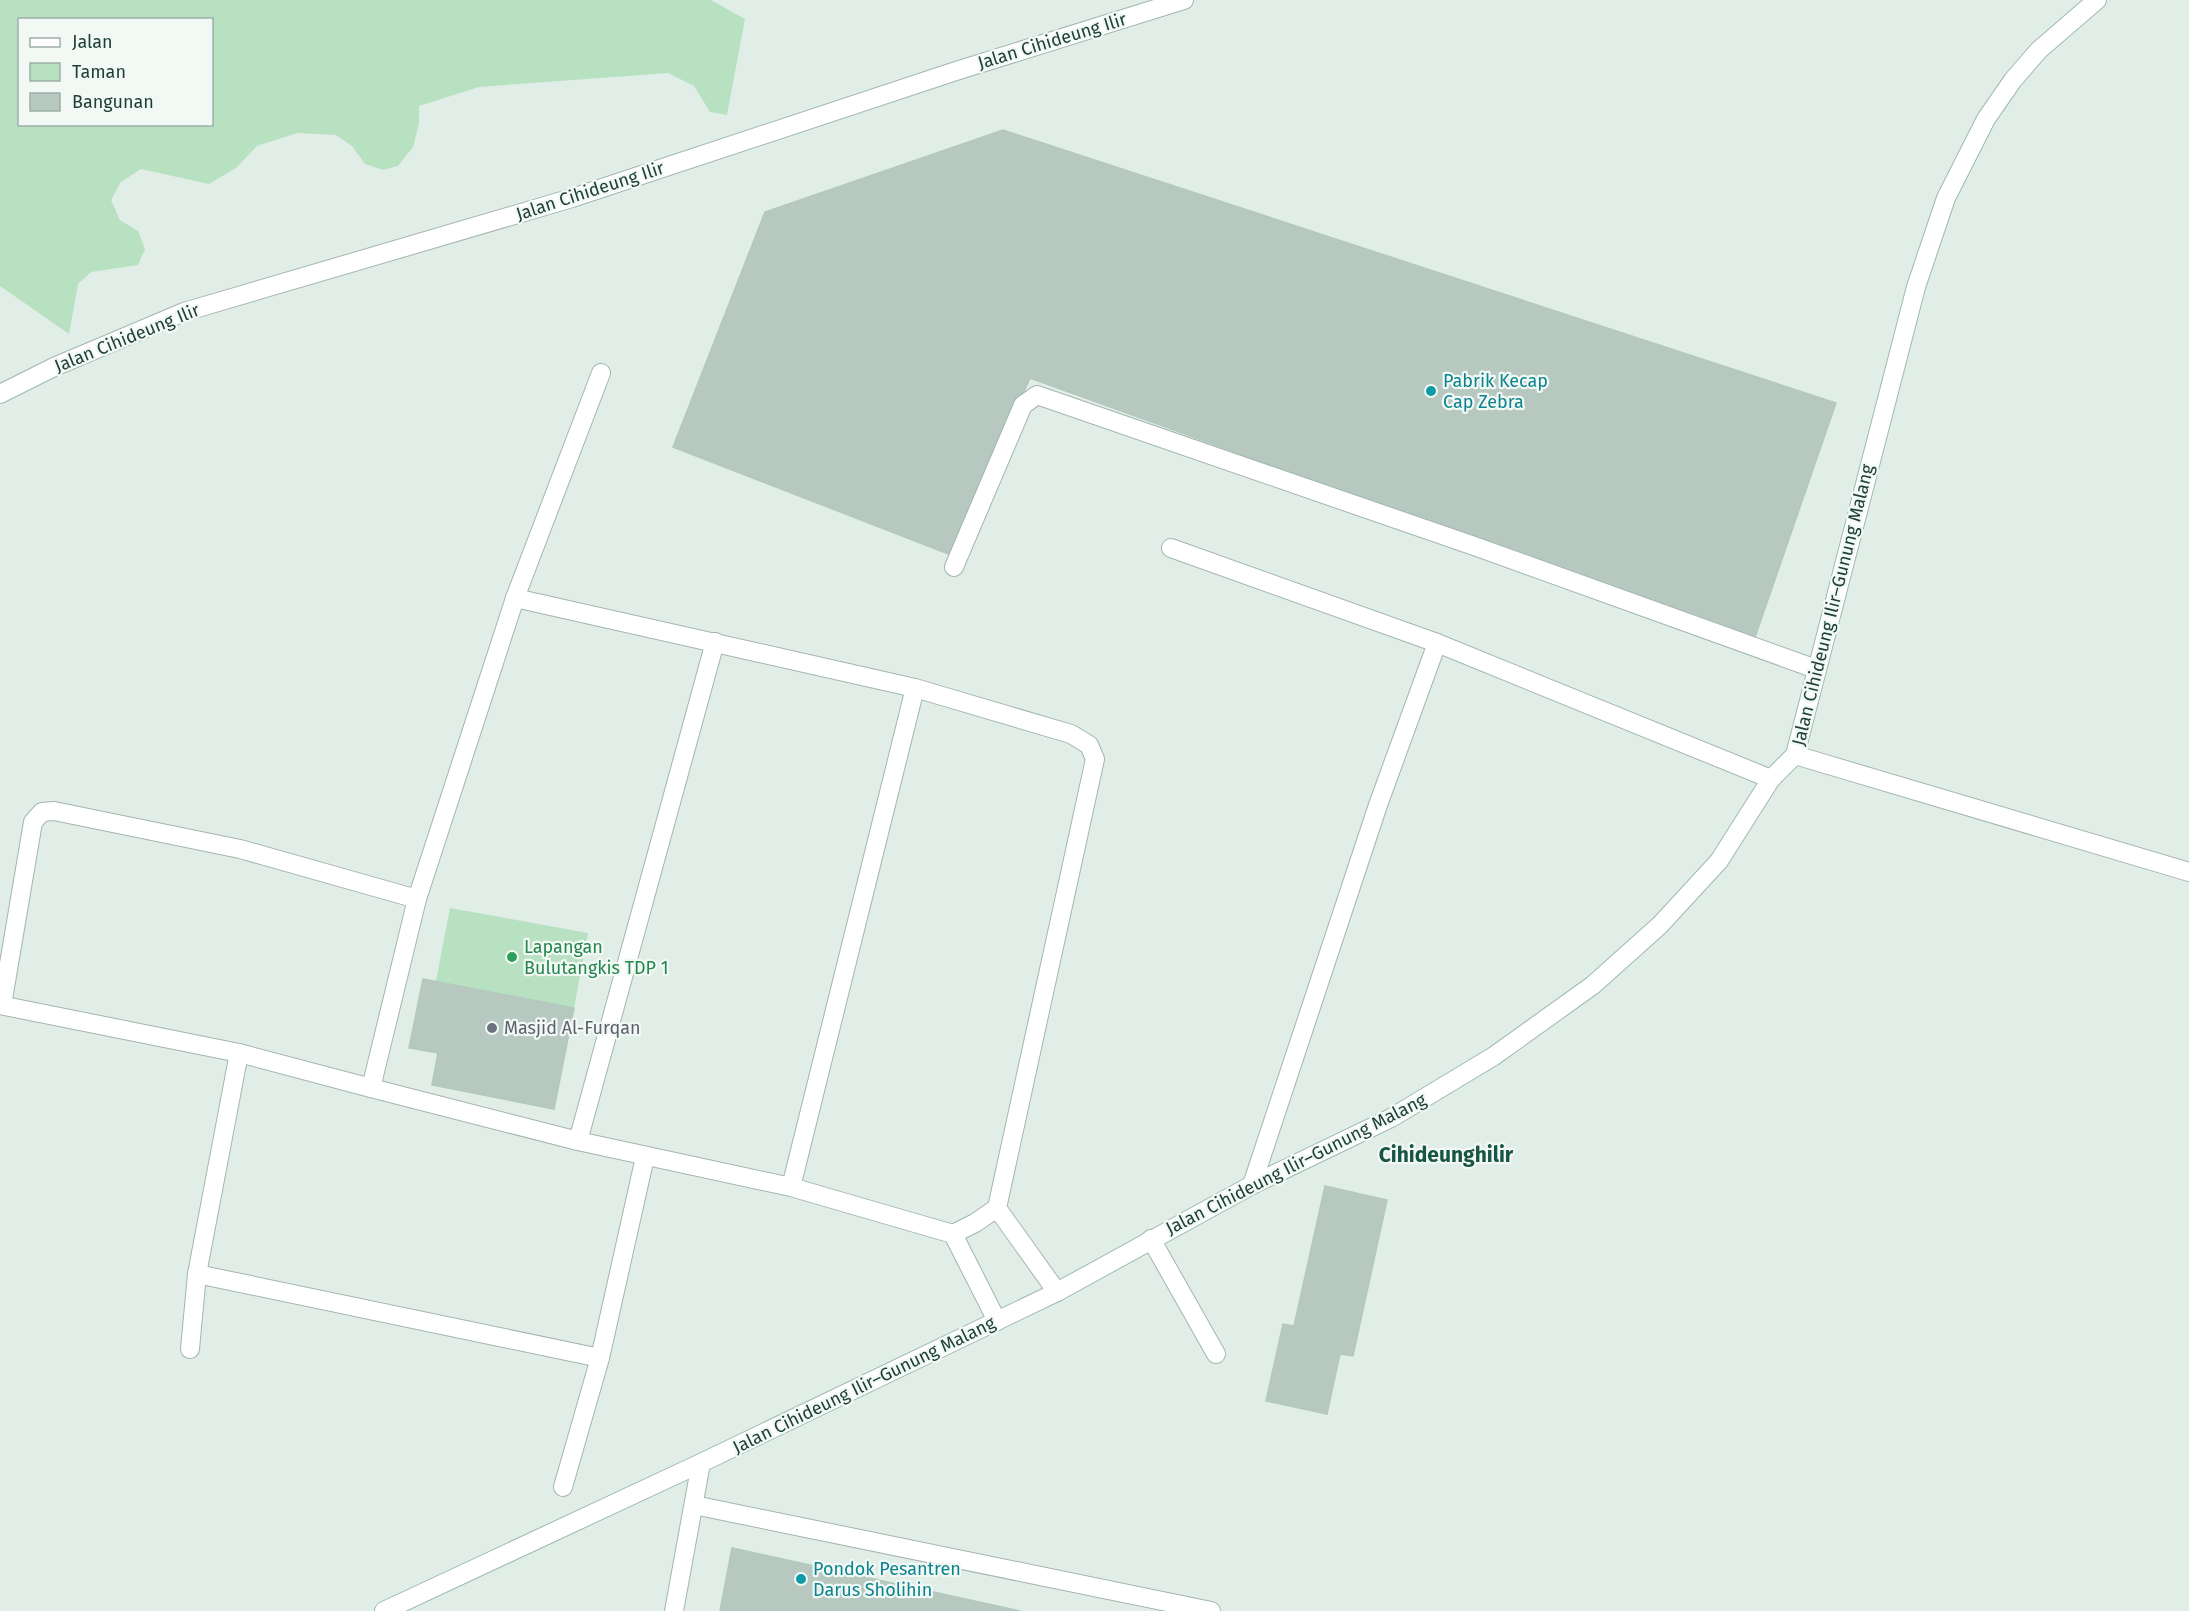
<svg xmlns="http://www.w3.org/2000/svg" width="2189" height="1611" font-family="'Fira Sans',sans-serif">
<rect width="100%" height="100%" fill="#e1ede7"/>
<g fill="#b7e1c1" fill-rule="evenodd">
<path d="M0 0H711L745 19 727 115 710 112 694 86 668 73 479 87 419 106V124L413 147 398 166 383 170 365 164 352 146 336 135 297 133 257 146 236 168 209 184 141 169 121 182 111 200 120 220 138 231 145 249 138 265 91 272 78 284 69 334 0 286ZM20 20H212V124H20Z"/>
<path d="M450 908 588 933 574 1008 436 981Z"/>
</g>
<g fill="#b6c8c0" stroke="#b3c8be" stroke-width="1.5">
<path d="M1003 130 1836 403 1754 640 1030 378 951 555 673 447 765 212Z"/>
<path d="M423 979 574 1008 554 1109 432 1085 438 1053 409 1048Z"/>
<path d="M1325 1186 1387 1200 1353 1356 1340 1354 1327 1414 1266 1401 1283 1324 1294 1326Z"/>
<path d="M732 1548 1020 1611H720Z"/>
</g>
<g fill="none" stroke-linecap="round" stroke-linejoin="round">
<g stroke="#a3b6ae" stroke-width="20">
<g id="lane">
<path d="M954 567 1023 405 1037 395 1477 547 1816 669"/>
<path d="M1795 755 2189 872"/>
<path d="M1151 1239 1216 1354"/>
<path d="M694 1505 1211 1611"/>
</g>
</g>
<g stroke="#a3b6ae" stroke-width="20">
<g id="street">
<path d="M601 373 515 598 417 899 371 1088 578 1141 791 1187 953 1234 975 1223 997 1208"/>
<path d="M0 394 54 367 184 312 572 198 956 71 1184 0"/>
<path d="M1171 548 1437 643 1771 779"/>
<path d="M515 598 915 688 1071 734 1089 745 1095 759 997 1208 1057 1292"/>
<path d="M0 1005 239 1053 371 1088"/>
<path d="M2 1005 33 822 42 812 54 811 240 849 417 899"/>
<path d="M578 1141 715 642"/>
<path d="M1252 1185 1378 805 1437 643"/>
<path d="M791 1187 915 688"/>
<path d="M953 1234 997 1321"/>
<path d="M197 1274 600 1358"/>
<path d="M190 1349 197 1274 239 1053"/>
<path d="M563 1487 600 1358 645 1157"/>
<path d="M674 1611 701 1463"/>
</g>
</g>
<g stroke="#9ebaaf" stroke-width="20">
<path id="secondary" d="M384 1611 701 1463 1057 1292 1252 1185 1391 1118 1494 1056 1593 985 1660 925 1719 861 1771 779 1795 755 1916 287 1946 198 1986 119 2013 80 2039 50 2097 0"/>
</g>
<use href="#lane" stroke="#fff" stroke-width="18"/>
<use href="#street" stroke="#fff" stroke-width="18"/>
<use href="#secondary" stroke="#fff" stroke-width="18"/>
</g>
<g fill="#0f9aa8" stroke="#f2f9f5" stroke-width="2">
<circle cx="1431" cy="391" r="6"/>
<circle cx="801" cy="1579" r="6"/>
</g>
<circle fill="#2e9e5b" stroke="#f2f9f5" stroke-width="2" cx="512" cy="957" r="6"/>
<circle fill="#6b7280" stroke="#f2f9f5" stroke-width="2" cx="492" cy="1028" r="6"/>
<g text-anchor="middle" dominant-baseline="central" stroke-width="4.5" stroke-linejoin="round" paint-order="stroke">
<g font-size="18" fill="#1f4036" stroke="#f2f9f5">
<text transform="translate(1052 41) rotate(-17)">Jalan Cihideung Ilir</text>
<text transform="translate(590 191) rotate(-18)">Jalan Cihideung Ilir</text>
<text transform="translate(127 338) rotate(-22)">Jalan Cihideung Ilir</text>
<text transform="translate(1833 605) rotate(-76)">Jalan Cihideung Ilir–Gunung Malang</text>
<text transform="translate(1296 1164) rotate(-27)">Jalan Cihideung Ilir–Gunung Malang</text>
<text transform="translate(864 1385) rotate(-26)">Jalan Cihideung Ilir–Gunung Malang</text>
</g>
<g font-size="18" fill="#0d838f" stroke="#f2f9f5" text-anchor="start">
<text x="1443" y="381">Pabrik Kecap<tspan x="1443" dy="21">Cap Zebra</tspan></text>
<text x="813" y="1569">Pondok Pesantren<tspan x="813" dy="21">Darus Sholihin</tspan></text>
</g>
<g font-size="18" fill="#27864d" stroke="#f2f9f5" text-anchor="start">
<text x="524" y="947">Lapangan<tspan x="524" dy="21">Bulutangkis TDP 1</tspan></text>
</g>
<g font-size="18" fill="#5b616d" stroke="#f2f9f5" text-anchor="start">
<text x="504" y="1028">Masjid Al-Furqan</text>
</g>
<g font-size="21" font-weight="bold" fill="#195544" stroke="#f2f9f5">
<text x="1446" y="1155">Cihideunghilir</text>
</g>
</g>
<rect x="18" y="18" width="195" height="108" fill="#f2f9f5" stroke="#9eafa9" stroke-width="1.5"/>
<rect x="30" y="38" width="30" height="9" fill="#ffffff" stroke="#9eafa9" stroke-width="1.5"/>
<text x="72" y="48" font-size="18" fill="#1f4036">Jalan</text>
<rect x="30" y="63" width="30" height="18" fill="#b7e1c1" stroke="#9eafa9" stroke-width="1.5"/>
<text x="72" y="78" font-size="18" fill="#1f4036">Taman</text>
<rect x="30" y="93" width="30" height="18" fill="#b6c8c0" stroke="#9eafa9" stroke-width="1.5"/>
<text x="72" y="108" font-size="18" fill="#1f4036">Bangunan</text>
</svg>
